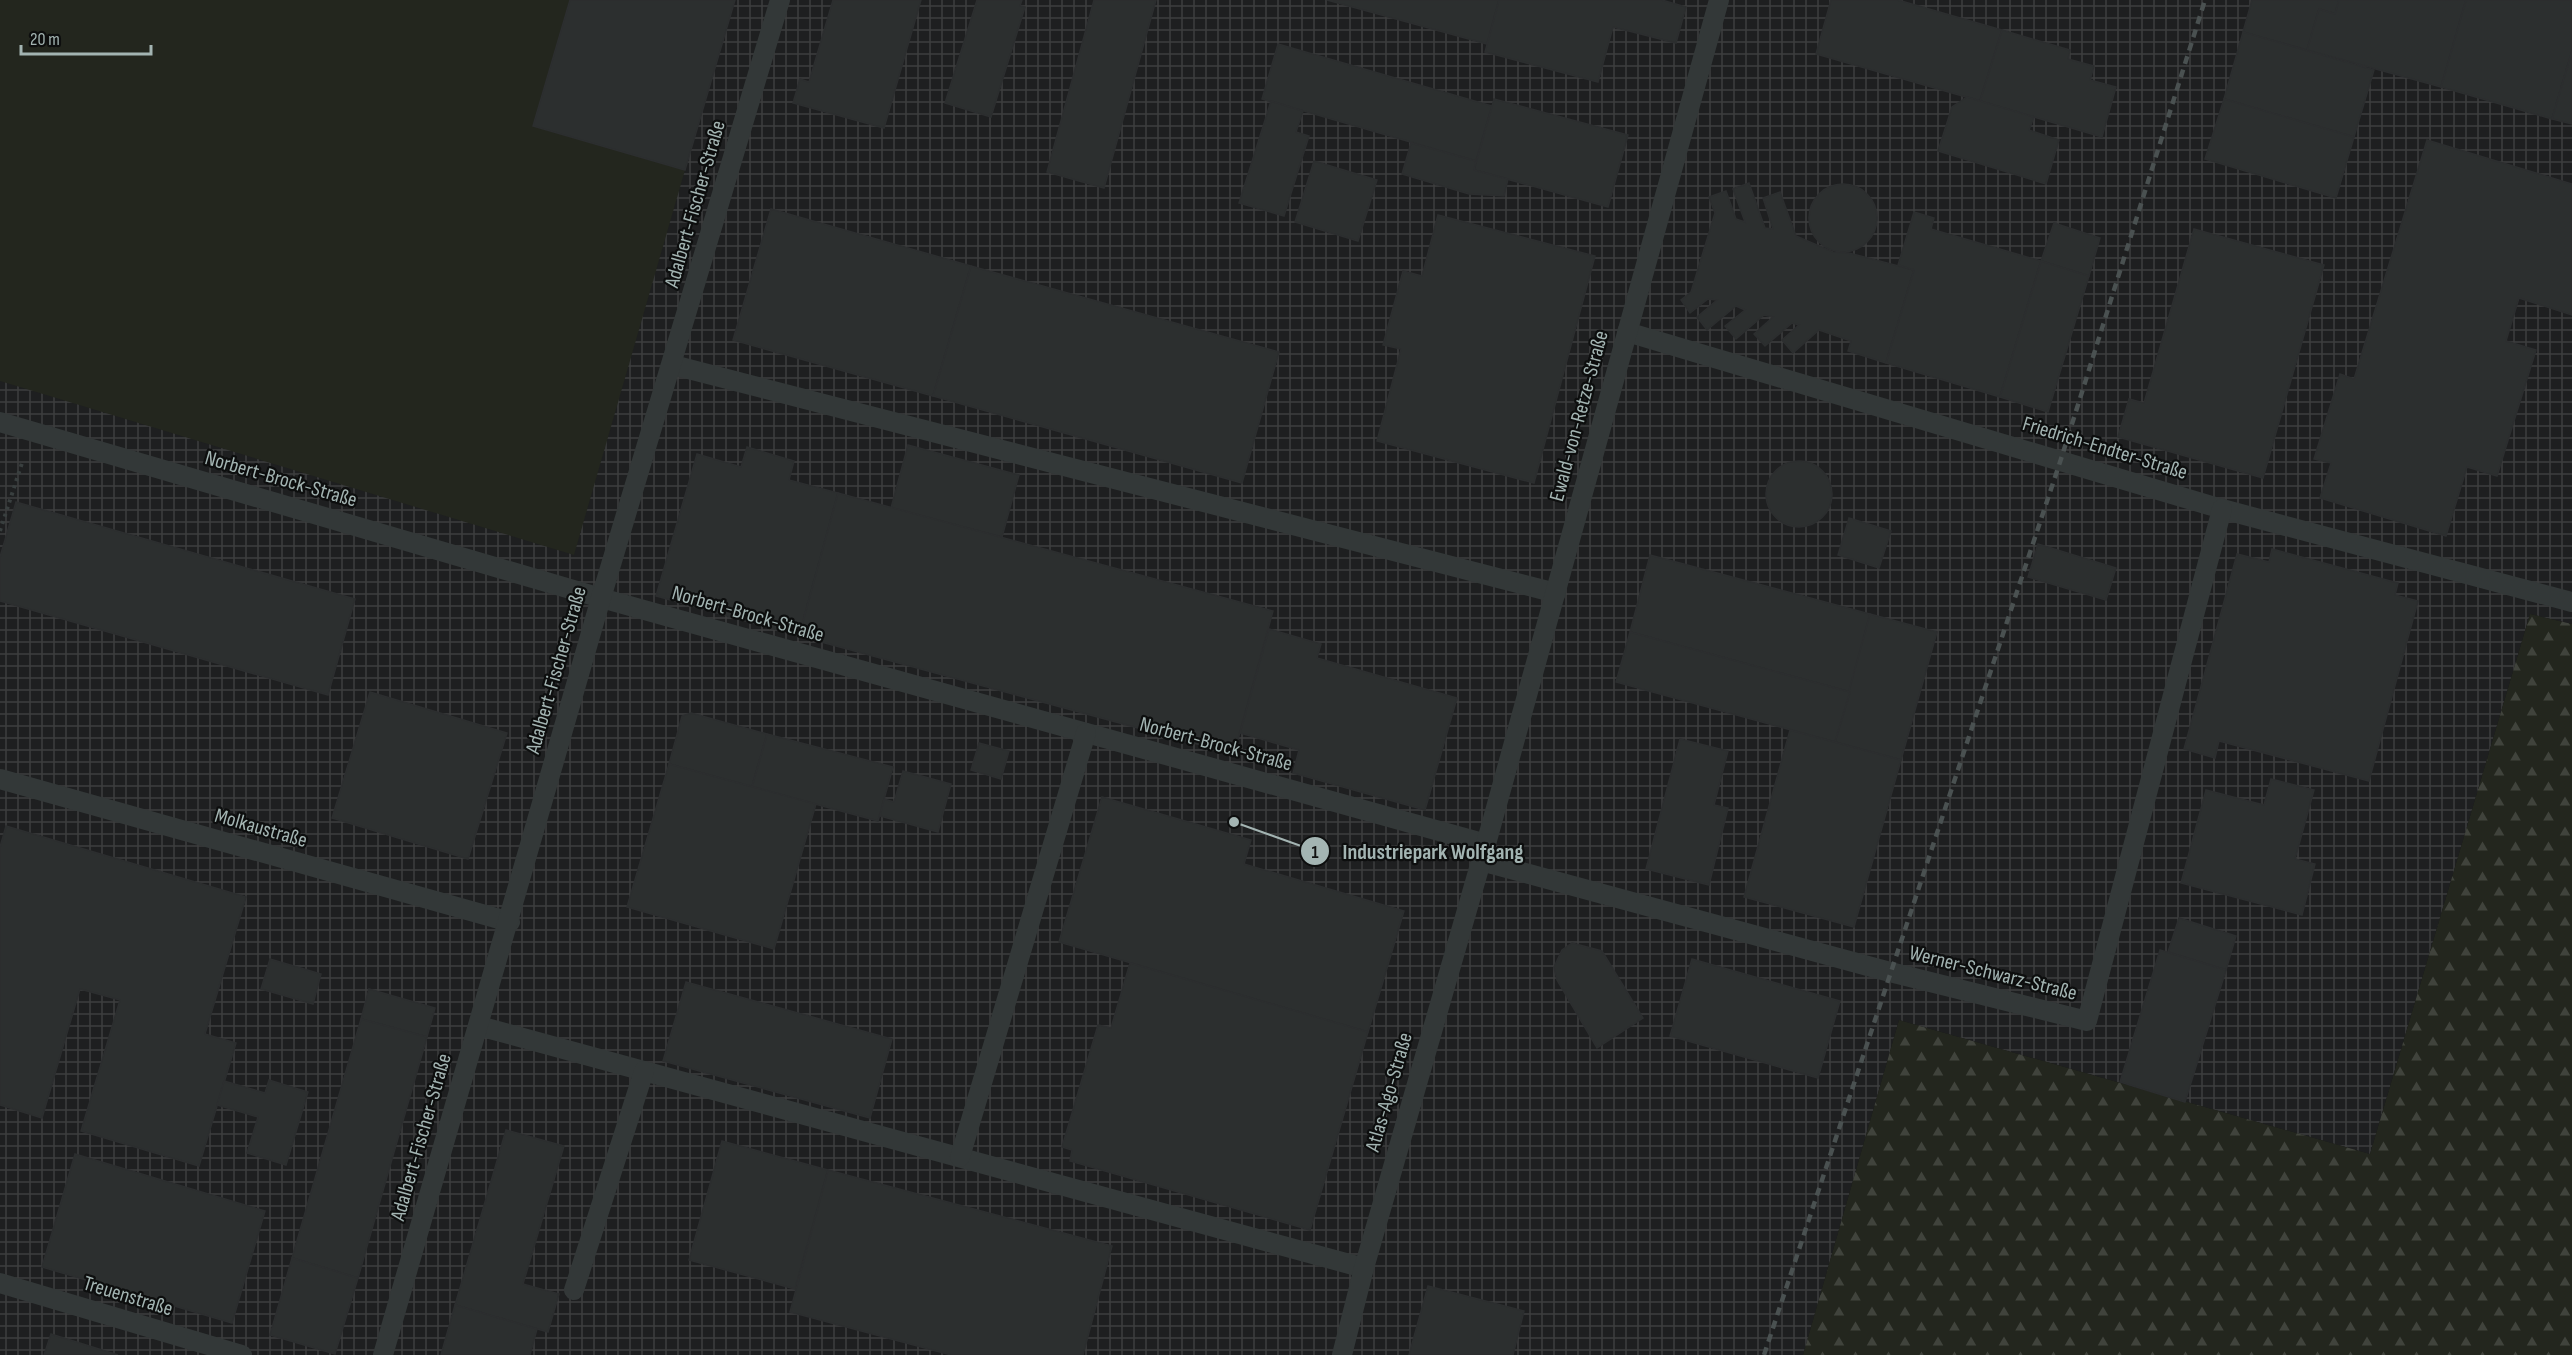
<svg xmlns="http://www.w3.org/2000/svg" width="2572" height="1355" font-family="'Sofia Sans Condensed',sans-serif">
<defs>
<pattern id="industrial-grid" width="8" height="8" patternUnits="userSpaceOnUse" patternTransform="scale(1.5)"><rect width="8" height="8" fill="#1e1f20"/><path d="M0 4h8M4 0v8" fill="none" stroke="#3c3d3e"/></pattern>
<pattern id="forest-firs" width="22" height="20" patternUnits="userSpaceOnUse" patternTransform="scale(1.5)"><rect width="22" height="20" fill="#23261e"/><path d="M5 1l3.5 6h-7zM16 11l3.5 6h-7z" fill="#40433c"/></pattern>
</defs>
<rect width="100%" height="100%" fill="#121313"/>
<path fill="url(#industrial-grid)" d="M0 0H2572V624L2530 614 2370 1154 1899 1020 1803 1355H0Z"/>
<path fill="#23261e" d="M0 0H570L685 170 574 555 0 381Z"/>
<path fill="url(#forest-firs)" d="M2530 614 2572 624V1355H1803L1899 1020 2370 1154Z"/>
<g fill="#2c2f2f" stroke="#2c2e2f" stroke-width="1.5">
<path d="M570 0H735L685 170 533 126Z"/>
<path d="M833 0H921L884 128 793 103 800 79 809 82Z"/>
<path d="M977 0H1022L1020 6 1025 7 991 117 945 103Z"/>
<path d="M1094 0H1156L1104 188 1047 172Z"/>
<path d="M1327 0H1499L1487 44Z"/>
<path d="M1499 0H1662L1686 7 1676 43 1613 27 1598 82 1485 52Z"/>
<path d="M1831 0H1898L2002 30 1980 101 1816 54Z"/>
<path d="M2252 0H2339L2335 14 2319 9 2307 50 2243 32Z"/>
<path d="M2339 0H2466L2441 87 2307 50 2319 9 2335 14Z"/>
<path d="M2466 0H2572V51L2552 119 2441 87Z"/>
<path d="M2002 30 2070 50 2068 59 2094 66 2090 80 2116 87 2102 137 1980 101Z"/>
<path d="M2243 32 2374 70 2354 137 2224 99Z"/>
<path d="M1278 44 1492 106 1476 161 1262 99Z"/>
<path d="M2572 51V124L2552 119Z"/>
<path d="M1967 97 2034 117 2029 130 2059 140 2046 184 1938 151 1952 107Z"/>
<path d="M1494 99 1628 135 1608 207 1474 170Z"/>
<path d="M2224 99 2354 137 2336 198 2205 159Z"/>
<path d="M1271 101 1303 111 1296 132 1309 136 1284 216 1239 203Z"/>
<path d="M2427 140 2572 184V315L2519 298 2506 341 2536 350 2497 476 2467 467 2446 536 2320 498 2331 463 2314 459 2340 374 2354 379Z"/>
<path d="M1411 143 1476 161 1474 170 1508 179 1504 196 1469 194 1402 174Z"/>
<path d="M1314 161 1377 180 1358 241 1295 222Z"/>
<path d="M1749 183 1765 228 1773 229 1763 198 1780 192 1796 236 1833 252 1849 253 1914 270 1886 363 1848 351 1851 341 1819 330 1793 353 1782 340 1799 325 1792 323 1765 346 1754 334 1773 317 1764 315 1736 339 1725 326 1745 310 1736 306 1707 330 1697 317 1717 300 1708 299 1690 313 1681 300 1691 292 1715 213 1709 197 1726 191 1736 219 1745 222 1733 189Z"/>
<circle cx="1843" cy="218" r="34"/>
<path d="M771 209 971 266 933 396 733 340Z"/>
<path d="M1914 212 1934 218 1931 229 2041 261 2000 397 1886 363 1914 270 1898 265Z"/>
<path d="M1438 215 1595 256 1534 483 1377 441 1401 349 1383 345 1403 271 1422 276Z"/>
<path d="M2054 223 2100 238 2089 276 2041 261Z"/>
<path d="M2194 229 2324 265 2263 478 2118 437 2129 399 2144 403Z"/>
<path d="M2041 261 2089 276 2048 412 2000 397Z"/>
<path d="M971 266 1279 352 1242 483 933 396Z"/>
<path d="M908 445 1019 475 1002 537 891 508Z"/>
<path d="M747 447 794 461 789 480 838 493 799 636 656 596 697 454 741 467Z"/>
<circle cx="1799" cy="494" r="33"/>
<path d="M838 493 1273 611 1234 754 799 636Z"/>
<path d="M16 502 355 599 328 695 0 601V557Z"/>
<path d="M1849 518 1891 531 1879 568 1838 555Z"/>
<path d="M2038 544 2116 568 2106 600 2028 577Z"/>
<path d="M2272 549 2398 583 2395 595 2418 601 2369 781 2219 741 2215 758 2184 749 2237 554 2269 562Z"/>
<path d="M1650 555 1870 614 1850 692 1630 632Z"/>
<path d="M1870 614 1937 632 1901 760 1835 742Z"/>
<path d="M1269 629 1321 644 1317 658 1457 698 1425 810 1293 773 1299 750 1240 733Z"/>
<path d="M1630 632 1850 692 1835 742 1616 682Z"/>
<path d="M370 692 507 733 468 859 332 818Z"/>
<path d="M691 713 767 734 752 787 669 764 682 716Z"/>
<path d="M1790 730 1901 760 1854 927 1744 897Z"/>
<path d="M767 734 893 767 878 821 752 787Z"/>
<path d="M1680 739 1728 751 1714 805 1728 808 1709 885 1646 869Z"/>
<path d="M979 743 1009 751 1001 779 971 770Z"/>
<path d="M669 764 816 804 774 949 627 907Z"/>
<path d="M903 771 951 784 938 832 880 816 884 799 894 802Z"/>
<path d="M2271 779 2314 790 2295 859 2315 864 2302 915 2181 883 2206 790 2264 805Z"/>
<path d="M1102 797 1251 840 1244 864 1404 911 1368 1032 1059 942Z"/>
<path d="M6 826 246 897 205 1034 236 1043 199 1166 81 1131 120 1000 80 989 42 1118 0 1105V847Z"/>
<path d="M2179 918 2236 936 2226 970 2168 952Z"/>
<path d="M1572 943 1602 951 1643 1018 1597 1048 1557 980 1554 967 1562 950Z"/>
<path d="M2160 950 2226 970 2185 1102 2120 1082Z"/>
<path d="M270 959 321 974 313 1004 261 989Z"/>
<path d="M1692 959 1840 1001 1818 1078 1670 1036Z"/>
<path d="M1130 963 1368 1032 1310 1230 1070 1161 1072 1150 1062 1147 1098 1025 1111 1028Z"/>
<path d="M686 982 892 1039 870 1118 663 1061Z"/>
<path d="M369 989 435 1008 427 1037 361 1019Z"/>
<path d="M361 1019 427 1037 358 1278 292 1258Z"/>
<path d="M269 1080 308 1092 286 1165 247 1153 258 1117 217 1105 224 1081 265 1093Z"/>
<path d="M506 1130 564 1146 523 1284 559 1294 548 1332 455 1305Z"/>
<path d="M722 1141 828 1170 795 1289 689 1260Z"/>
<path d="M75 1154 265 1211 232 1323 42 1267Z"/>
<path d="M828 1170 1112 1246 1083 1355H951L790 1312Z"/>
<path d="M292 1258 358 1278 335 1354 270 1335Z"/>
<path d="M1428 1286 1524 1311 1513 1355H1409Z"/>
<path d="M455 1305 537 1329 530 1355H441Z"/>
<path d="M51 1334 118 1355H44Z"/>
</g>
<g fill="none" stroke-linecap="round" stroke-linejoin="round">
<path stroke="#393f3f" stroke-width="4" stroke-dasharray="3 4.5" stroke-linecap="butt" d="M0 531 22 463"/>
<g stroke="#333838" stroke-width="20">
<path d="M1627 332 2222 509 2572 602"/>
<path d="M673 365 1556 593"/>
<path d="M0 422 601 598 1486 844"/>
<path d="M0 779 510 922"/>
<path d="M1481 861 1890 972 2087 1021 2222 509"/>
<path d="M479 1026 1364 1268"/>
<path d="M960 1157 1086 733"/>
<path d="M0 1283 242 1355"/>
<path d="M574 1290 644 1071"/>
<path d="M383 1355 601 598 780 0"/>
<path d="M1342 1355 1364 1268 1486 844 1719 0"/>
</g>
<path stroke="#4a5151" stroke-width="4.5" stroke-dasharray="8 6" stroke-linecap="butt" d="M1764 1355 2061 459 2205 0"/>
</g>
<g text-anchor="middle" dominant-baseline="central" stroke-width="4.5" stroke-linejoin="round" paint-order="stroke">
<g font-size="21" fill="#a3b4b2" stroke="#0d0e0e">
<text transform="translate(695 204) rotate(-74)">Adalbert-Fischer-Straße</text>
<text transform="translate(1579 416) rotate(-75)">Ewald-von-Retze-Straße</text>
<text transform="translate(2105 448) rotate(17)">Friedrich-Endter-Straße</text>
<text transform="translate(281 479) rotate(16)">Norbert-Brock-Straße</text>
<text transform="translate(748 614) rotate(16)">Norbert-Brock-Straße</text>
<text transform="translate(556 670) rotate(-74)">Adalbert-Fischer-Straße</text>
<text transform="translate(1216 744) rotate(15)">Norbert-Brock-Straße</text>
<text transform="translate(261 828) rotate(16)">Molkaustraße</text>
<text transform="translate(1993 973) rotate(14)">Werner-Schwarz-Straße</text>
<text transform="translate(1389 1092) rotate(-74)">Atlas-Ago-Straße</text>
<text transform="translate(421 1137) rotate(-74)">Adalbert-Fischer-Straße</text>
<text transform="translate(128 1296) rotate(17)">Treuenstraße</text>
</g>
</g>
<path fill="none" stroke="#a3b4b2" stroke-width="2" d="M1234 822L1315 851"/>
<g fill="#a3b4b2" stroke="#0d0e0e" stroke-width="2">
<circle cx="1234" cy="822" r="6"/>
<circle cx="1315" cy="851" r="15"/>
</g>
<g font-size="18" text-anchor="middle" font-weight="bold" fill="#111">
<text x="1315" y="858">1</text>
</g>
<g font-size="22" text-anchor="middle" font-weight="bold" fill="#a3b4b2" stroke="#0d0e0e" stroke-width="4.5" stroke-linejoin="round" paint-order="stroke">
<text x="1433" y="859">Industriepark Wolfgang</text>
</g>
<path d="M21 45v9h130v-9" fill="none" stroke="#a3b4b2" stroke-width="3"/>
<text x="30" y="45" font-size="18" fill="#a3b4b2" stroke="#0d0e0e" stroke-width="4.5" paint-order="stroke">20 m</text>
</svg>
